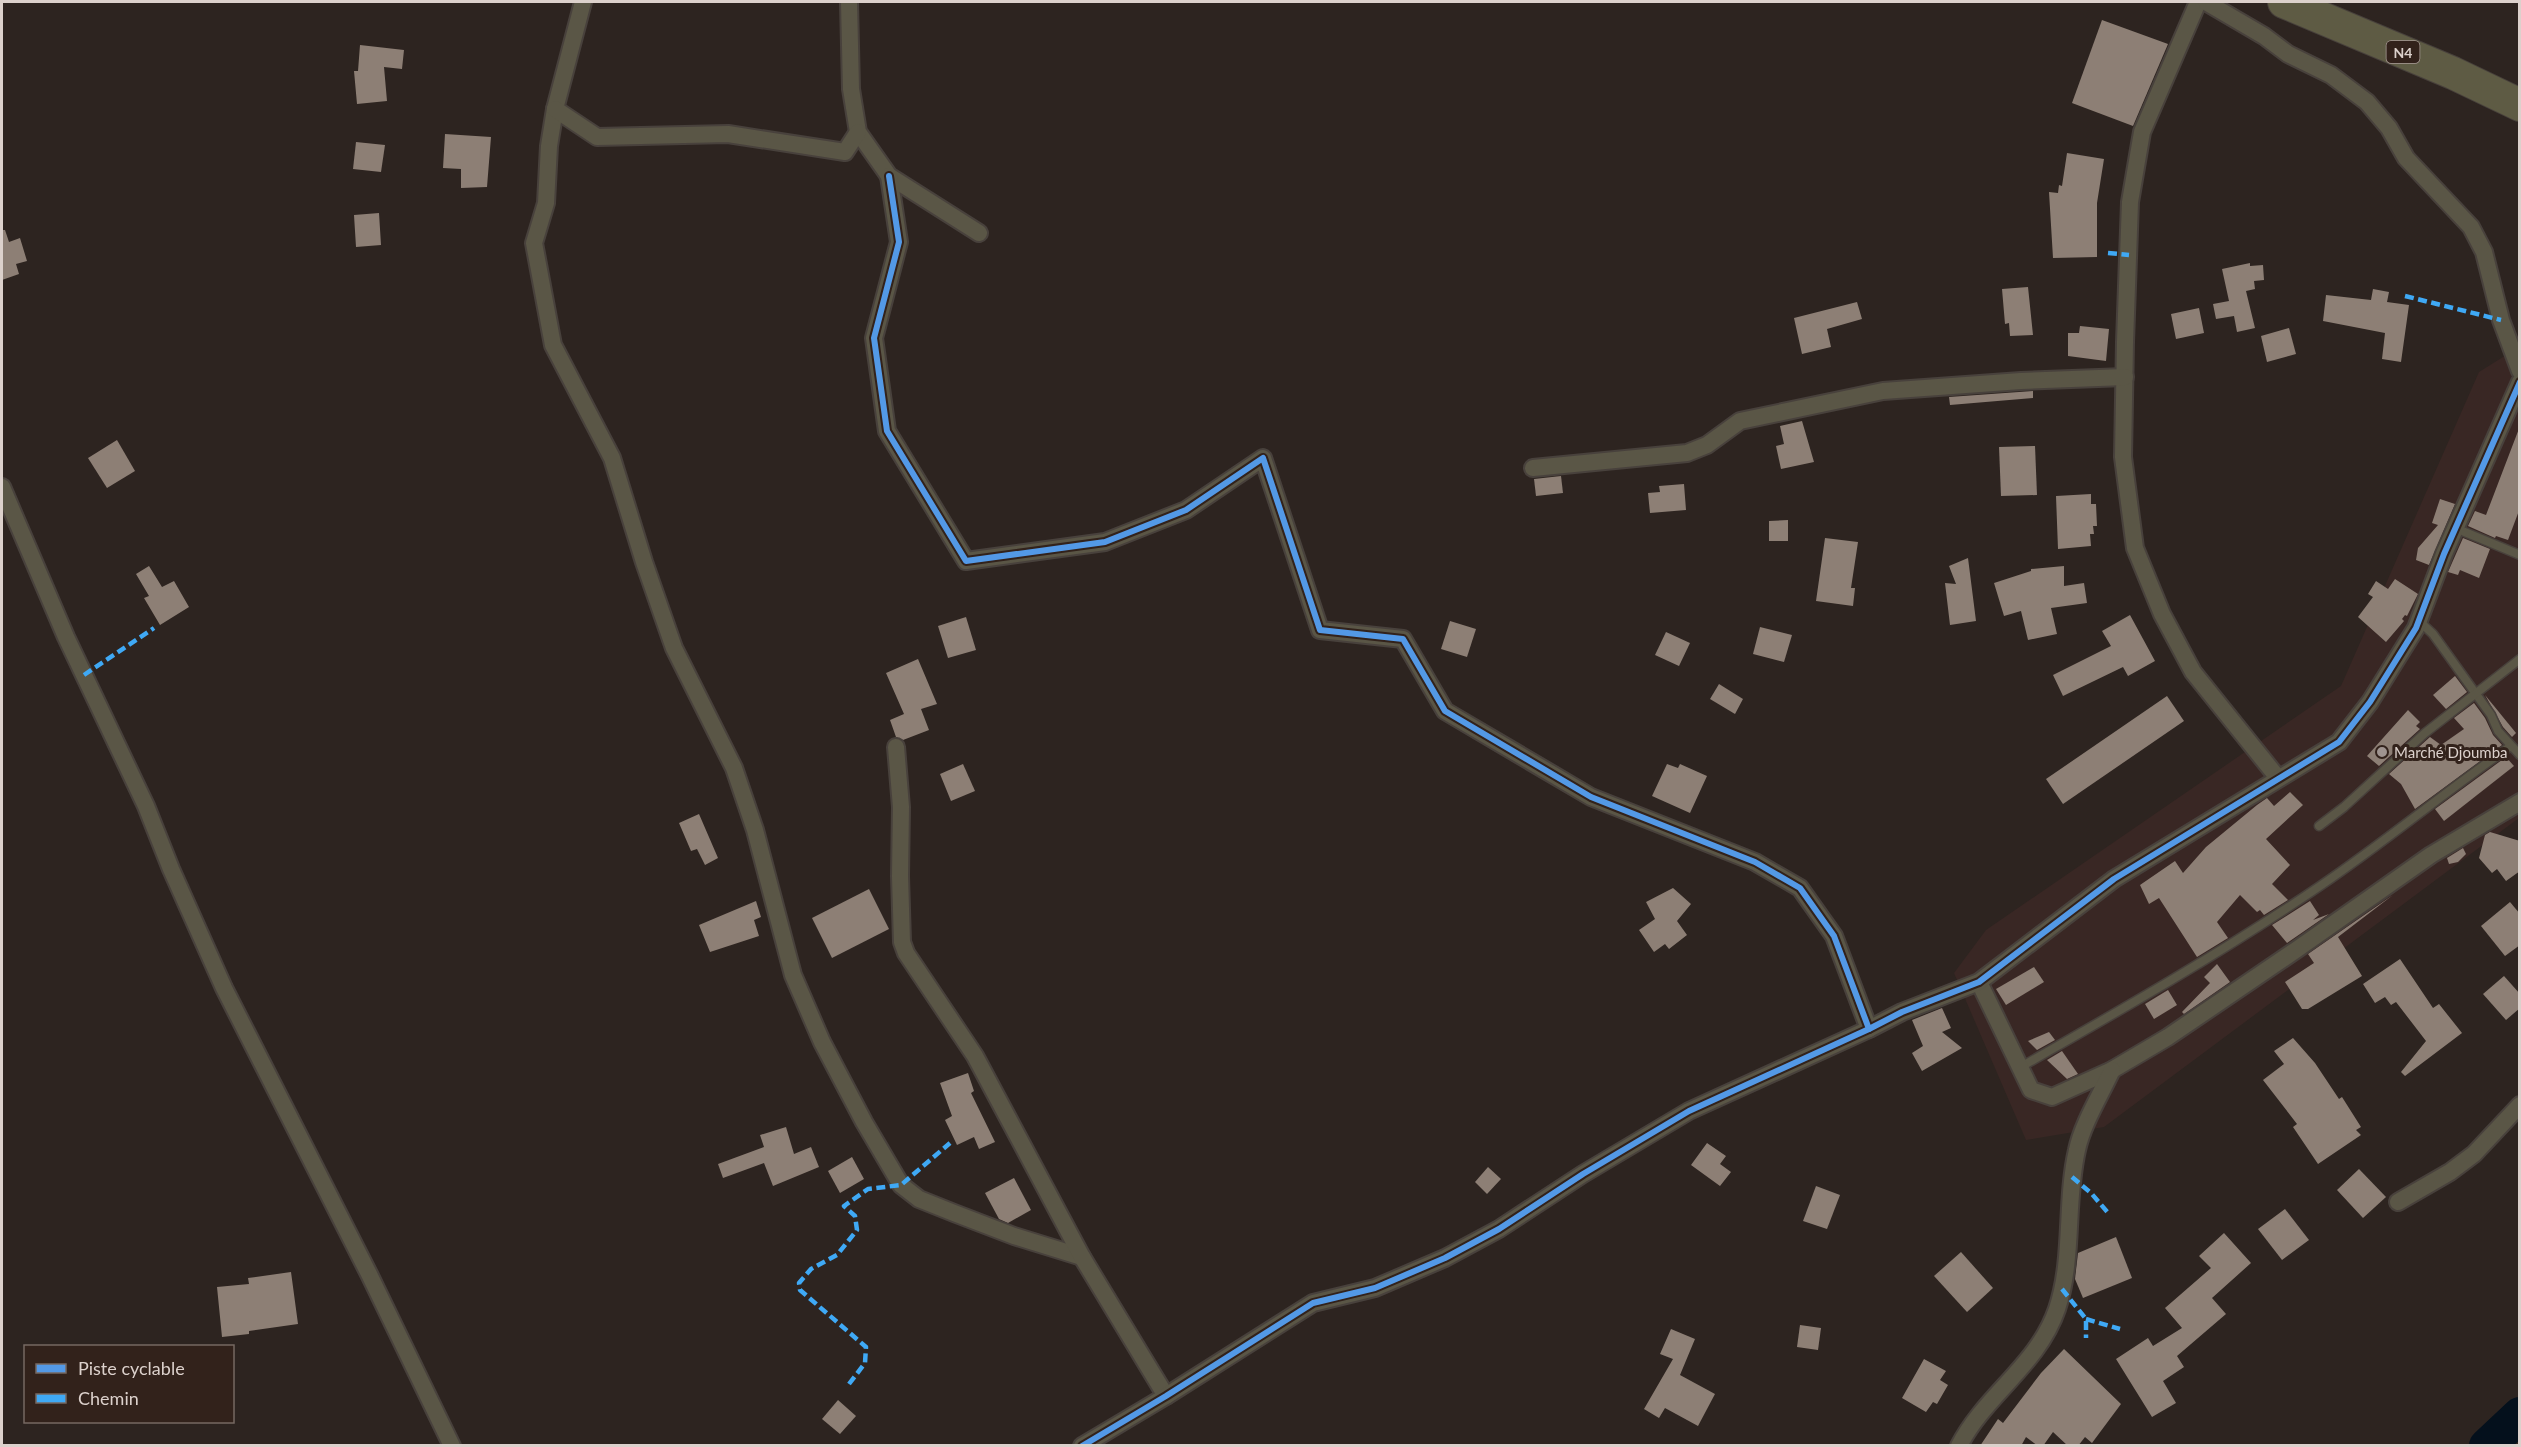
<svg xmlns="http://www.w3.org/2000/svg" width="2521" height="1447" font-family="Lato,sans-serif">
<rect width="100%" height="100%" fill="#2d2420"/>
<path fill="#392724" d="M2519 347V818L2104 1127 2026 1140 1954 973 1986 930 2341 686 2479 372Z"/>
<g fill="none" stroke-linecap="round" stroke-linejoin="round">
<path stroke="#04101c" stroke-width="36" d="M2487 1446 2520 1415"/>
</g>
<g fill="#8d7f75">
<path d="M2102 20 2168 44 2133 126 2072 103Z"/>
<path d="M360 45 404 50 402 69 384 67 387 101 357 104 354 71H358Z"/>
<path d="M445 134 491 137 487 187 461 188V169L443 168Z"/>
<path d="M356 142 385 145 381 172 353 169Z"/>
<path d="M2067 153 2104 159 2097 203V257L2053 258 2049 192 2058 193 2059 185 2062 186Z"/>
<path d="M379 213 381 245 356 247 354 215Z"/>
<path d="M2 230H5L9 242 20 238 27 261 16 264 19 274 2 280Z"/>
<path d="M2250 263V266L2263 265 2264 280 2254 281 2255 289 2246 291 2255 328 2237 332 2234 316 2216 319 2213 304 2229 301 2222 269Z"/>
<path d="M2028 287 2033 335 2010 336 2009 323 2005 324 2002 289Z"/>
<path d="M2373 289 2389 292 2387 302 2409 305 2401 362 2382 359 2385 333 2323 321 2326 295 2371 300Z"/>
<path d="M1857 302 1862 319 1827 329 1831 347 1802 354 1794 318Z"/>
<path d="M2199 308 2204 333 2176 339 2171 314Z"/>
<path d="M2080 326 2109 329 2106 361 2068 356V333H2079Z"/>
<path d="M2289 328 2296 354 2267 362 2261 336Z"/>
<path d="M2033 391V398L1950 405 1949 397Z"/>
<path d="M1802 421 1814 462 1781 469 1776 446 1784 444 1780 426Z"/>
<path d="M2520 426V508L2508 540 2496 536 2495 538 2468 526 2475 511 2486 515Z"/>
<path d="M117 440 135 471 107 488 88 458Z"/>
<path d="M2035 446 2037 495 2001 496 1999 447Z"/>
<path d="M1561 476 1563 493 1536 496 1534 479Z"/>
<path d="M1684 484 1686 510 1650 513 1648 493 1660 492 1659 486Z"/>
<path d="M2091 494V504H2096L2097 526H2093L2094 534H2090L2091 546 2058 549 2056 496Z"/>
<path d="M2440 499 2455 504 2429 565 2416 560 2418 548 2438 525 2432 523Z"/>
<path d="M1788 520V541H1769V521Z"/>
<path d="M1825 538 1858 542 1851 588H1855L1853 606 1816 601Z"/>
<path d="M2463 538 2490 549 2479 578 2460 570 2458 575 2448 572Z"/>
<path d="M1968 558 1976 621 1950 625 1945 583 1956 584 1949 566Z"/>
<path d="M149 566 162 587 174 581 189 607 160 625 144 598 149 596 136 574Z"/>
<path d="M2064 566V586L2084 583 2087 603 2051 608 2057 634 2028 640 2021 611 2004 616 1994 583 2031 571V569Z"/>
<path d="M2395 579 2418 594 2407 616 2405 615 2402 619 2404 621 2386 642 2358 617 2373 597 2368 594 2376 581 2388 589Z"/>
<path d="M2130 615 2155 661 2128 676 2123 667 2063 696 2053 675 2111 646 2102 631Z"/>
<path d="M966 617 976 650 948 658 938 626Z"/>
<path d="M1450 621 1476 629 1467 657 1441 649Z"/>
<path d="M1760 627 1792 635 1784 662 1753 654Z"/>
<path d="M1666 632 1690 643 1679 666 1655 655Z"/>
<path d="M918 659 937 704 921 709 929 730 903 740 896 737 890 720 904 714 886 673Z"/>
<path d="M2455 676 2467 692 2446 709 2433 695Z"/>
<path d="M1719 684 1743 699 1735 714 1710 699Z"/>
<path d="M2485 695 2516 733 2512 737 2503 727Z"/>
<path d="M2167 696 2184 721 2063 804 2046 779Z"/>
<path d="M2474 703 2485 718 2493 735 2502 745 2415 809 2401 784 2389 774 2430 737 2441 745 2464 729 2454 718Z"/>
<path d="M2408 710 2420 722 2416 726 2420 729 2379 766 2367 756Z"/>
<path d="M2506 757 2514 766 2444 821 2435 809Z"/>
<path d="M963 764 975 791 951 801 940 774Z"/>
<path d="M1667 764 1678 768 1680 764 1707 776 1690 813 1652 796Z"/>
<path d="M2290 792 2303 805 2266 839 2290 865 2272 884 2288 900 2264 915 2260 910 2257 912 2240 895 2217 922 2228 938 2197 957 2159 898 2149 904 2140 885 2175 861 2183 873 2206 847 2257 805 2267 798 2274 806Z"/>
<path d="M699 814 718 858 705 865 697 849 691 851 679 823Z"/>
<path d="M2490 832 2520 841V871L2506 881 2497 869 2492 873 2479 858 2485 835Z"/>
<path d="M2463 848 2466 854 2458 862 2449 864 2447 858Z"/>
<path d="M1673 888 1691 904 1677 921 1687 935 1669 949 1665 944 1654 952 1639 930 1655 919 1646 902Z"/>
<path d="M869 889 889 929 832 958 812 918Z"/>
<path d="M2393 895 2338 937 2362 976 2308 1009H2302L2285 982 2314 963 2308 954Z"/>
<path d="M756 901 761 917 754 920 759 936 710 952 699 925Z"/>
<path d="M2310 901 2319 915 2313 920 2329 914 2287 943 2272 925Z"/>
<path d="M2510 902 2520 914V945L2505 956 2481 926Z"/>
<path d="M2400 959 2433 1008 2439 1004 2462 1033 2405 1076 2401 1072 2426 1041 2396 1002 2391 1005 2385 997 2375 1003 2363 984Z"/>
<path d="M2217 964 2230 982 2184 1014 2182 1012 2210 983 2204 977Z"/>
<path d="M2034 967 2044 982 2006 1005 1996 989Z"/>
<path d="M2504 976 2520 994V1008L2506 1020 2483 994Z"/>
<path d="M2168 990 2177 1005 2154 1019 2145 1004Z"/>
<path d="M1942 1008 1951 1028 1942 1032 1962 1048 1922 1071 1912 1053 1923 1046 1912 1020Z"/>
<path d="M2049 1032 2055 1040 2037 1050 2028 1041Z"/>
<path d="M2293 1038 2315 1063 2339 1099 2342 1097 2361 1127 2356 1130 2361 1135 2318 1164 2293 1127 2297 1124 2263 1080 2284 1064 2274 1051Z"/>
<path d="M2062 1051 2078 1074 2067 1079 2047 1060Z"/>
<path d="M968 1073 974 1091 971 1093 995 1142 979 1149 974 1137 957 1145 945 1120 952 1116 940 1083Z"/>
<path d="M786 1127 794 1154 811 1147 819 1167 773 1186 764 1163 723 1178 718 1164 764 1147 760 1135Z"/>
<path d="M1707 1143 1726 1156 1720 1164 1731 1172 1720 1186 1691 1165Z"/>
<path d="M852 1157 864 1179 840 1193 828 1171Z"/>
<path d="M1488 1167 1501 1179 1487 1194 1475 1182Z"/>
<path d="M2359 1169 2386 1197 2363 1218 2337 1190Z"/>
<path d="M1014 1178 1031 1210 1008 1223 999 1219 985 1193Z"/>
<path d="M1816 1186 1840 1195 1827 1229 1803 1221Z"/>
<path d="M2285 1209 2309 1240 2282 1260 2258 1229Z"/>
<path d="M2224 1233 2251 1263 2212 1298 2226 1314 2177 1356 2184 1367 2163 1381 2176 1403 2152 1417 2116 1359 2148 1338 2153 1346 2182 1328 2165 1308 2211 1268 2199 1256Z"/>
<path d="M2116 1237 2132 1278 2083 1298 2075 1279 2078 1253Z"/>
<path d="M1961 1252 1993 1288 1967 1312 1934 1276Z"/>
<path d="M291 1272 298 1324 249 1331V1334L222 1337 217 1287 249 1284 248 1278Z"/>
<path d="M1800 1325 1821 1328 1818 1350 1797 1347Z"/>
<path d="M1671 1329 1695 1339 1680 1375 1715 1394 1698 1426 1665 1408 1659 1418 1644 1409 1673 1359 1660 1354Z"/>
<path d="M2064 1349 2121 1404 2092 1443 2085 1437 2078 1446H2068L2053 1432 2043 1446H2038L2026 1437 2021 1446H1980L1998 1419 2003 1423 2041 1373Z"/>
<path d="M1924 1359 1946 1371 1940 1380 1948 1385 1937 1404 1933 1402 1926 1412 1902 1398Z"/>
<path d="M838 1400 856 1416 840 1434 822 1419Z"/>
</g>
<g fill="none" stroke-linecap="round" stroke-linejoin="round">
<g stroke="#48413c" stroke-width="11">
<g id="lane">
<path d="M2455 528 2520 555"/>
<path d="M2419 621 2433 634 2491 715 2498 731 2520 755"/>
<path d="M2319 826 2344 807 2425 733 2520 659"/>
<path d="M2019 1068C2121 1010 2223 952 2320 886 2385 842 2446 791 2511 746"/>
</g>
</g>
<g stroke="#48413c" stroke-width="20">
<g id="street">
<path d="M583 2 555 109 549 146 546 203 534 243 553 345 612 458 644 562 674 648 734 768 755 830 793 975 822 1042 864 1122 901 1185 919 1199 954 1213 1014 1236 1082 1257"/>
<path d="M849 2 851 89 858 132 889 176 979 233"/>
<path d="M2198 2 2142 132 2130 202 2125 342 2123 457 2135 548 2162 614 2193 672 2278 778"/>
<path d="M2206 2 2264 36 2288 54 2331 75 2367 102 2389 128 2406 158 2471 227 2484 252 2501 320 2520 371"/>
<path d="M555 109 597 137 728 134 845 152 858 132"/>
<path d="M889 176 899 242 874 338 887 431 966 561 1105 542 1186 510 1263 458 1320 630 1403 639 1445 711 1591 797 1755 862 1800 888 1834 936 1869 1029"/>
<path d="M1533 468 1687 453 1707 445 1740 421 1883 391 2021 381 2125 377"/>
<path d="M2 487 66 637 146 806 171 869 224 988 369 1274 452 1446"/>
<path d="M896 747 901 807 900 876 902 942 906 953 975 1056 1082 1257 1166 1396"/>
<path d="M1979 982 2031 1090 2052 1097 2112 1070 2168 1037 2296 950 2431 855 2520 802"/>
<path d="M2398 1202 2450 1172 2474 1154 2520 1105"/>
<path d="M1082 1446 1166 1396 1313 1303 1375 1288 1445 1258 1499 1229 1583 1174 1689 1111 1869 1029 1902 1012 1979 982 2114 879 2339 742 2370 702 2416 628 2444 554 2520 382"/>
<path d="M1959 1446C1985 1395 2038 1365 2057 1309 2074 1258 2065 1202 2077 1150 2082 1125 2101 1094 2112 1070"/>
</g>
</g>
<g stroke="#48413c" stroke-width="34">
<path id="highway" d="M2284 2 2453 73 2520 105"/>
</g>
<use href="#lane" stroke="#5a5646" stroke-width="8"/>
<use href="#street" stroke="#5a5646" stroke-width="16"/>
<use href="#highway" stroke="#5e5b44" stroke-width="32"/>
<g stroke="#3fa9f5" stroke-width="4.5" stroke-dasharray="9 4.5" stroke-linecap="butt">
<path d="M2108 253 2129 255"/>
<path d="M2405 296 2501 320"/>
<path d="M84 675 154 628"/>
<path d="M2072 1177 2091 1193 2110 1215"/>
<path d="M2062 1289 2086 1319V1338"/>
<path d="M2086 1319 2120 1329"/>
<path d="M849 1384 865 1363 866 1347 800 1290 799 1283 811 1269 837 1255 857 1230 855 1216 844 1206 868 1189 901 1185 950 1143"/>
</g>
<g stroke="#32221b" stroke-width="10">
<g id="cycleway">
<path d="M889 176 899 242 874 338 887 431 966 561 1105 542 1186 510 1263 458 1320 630 1403 639 1445 711 1591 797 1755 862 1800 888 1834 936 1869 1029"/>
<path d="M1082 1446 1166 1396 1313 1303 1375 1288 1445 1258 1499 1229 1583 1174 1689 1111 1869 1029 1902 1012 1979 982 2114 879 2339 742 2370 702 2416 628 2444 554 2520 382"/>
</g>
</g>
<use href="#cycleway" stroke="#5399e6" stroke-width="6"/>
</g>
<circle fill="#9f9490" stroke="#32221b" stroke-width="2" cx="2382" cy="752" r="6"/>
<g text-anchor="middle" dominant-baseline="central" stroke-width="6" stroke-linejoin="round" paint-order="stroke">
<rect fill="#32221b" stroke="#a99c97" stroke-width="1.5" x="2386.5" y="41" width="33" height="22" rx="4.5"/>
<g font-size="14" font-weight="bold" fill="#dcd1cc">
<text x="2403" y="52">N4</text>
</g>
<g font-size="15" fill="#dcd1cc" stroke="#32221b" text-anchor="start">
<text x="2394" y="752">Marché Djoumba</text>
</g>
</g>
<rect width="2521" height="1447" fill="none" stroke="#dcd1cc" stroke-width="6"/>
<rect x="24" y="1345" width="210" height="78" fill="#32221b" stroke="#766862" stroke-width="1.5"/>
<rect x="36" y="1364" width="30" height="9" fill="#5399e6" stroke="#766862" stroke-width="1.5"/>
<text x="78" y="1375" font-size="18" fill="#dcd1cc">Piste cyclable</text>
<rect x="36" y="1394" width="30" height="9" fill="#3fa9f5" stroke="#766862" stroke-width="1.5"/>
<text x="78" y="1405" font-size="18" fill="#dcd1cc">Chemin</text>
</svg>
